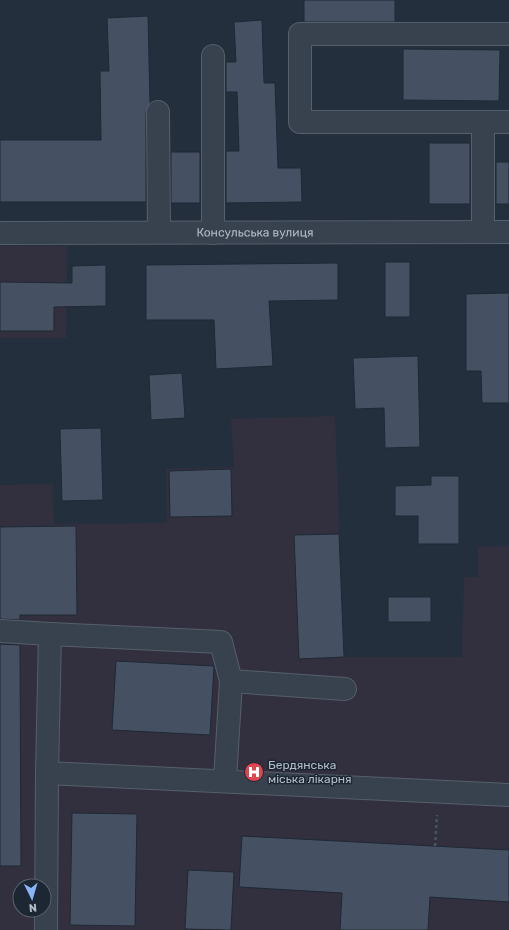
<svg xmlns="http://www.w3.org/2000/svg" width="509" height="930" font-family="Rubik,sans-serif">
<rect width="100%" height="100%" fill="#242f3e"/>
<g fill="#32303f" fill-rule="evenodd">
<path d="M0 246H67L66 338H0Z"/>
<path d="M335 416 344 657H462L464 577H478V547L509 546V930H0V485L53 484 54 524 167 523 166 469 234 467 231 419ZM20 886H44V910H20Z"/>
</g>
<g fill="#455162" stroke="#1f2835">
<rect x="304" y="0" width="91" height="22"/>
<path d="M148 16 150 103 146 112V202H0V140H101L100 71H109L107 18Z"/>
<path d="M262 20 264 83H275L278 168H301L302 202 226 203V151H239L237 92H226V62H236L234 22Z"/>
<path d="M403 49 500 50 499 101 403 100Z"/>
<rect x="429" y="143" width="41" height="61"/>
<rect x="171" y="152" width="29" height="51"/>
<rect x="496" y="162" width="13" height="42"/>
<rect x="385" y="262" width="25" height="55"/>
<path d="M338 263V300L269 301 273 366 216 369 214 320H146V265Z"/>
<path d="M106 265V306L54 307V331H0V282L72 283V266Z"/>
<path d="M509 293V403H482L481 371H466V294Z"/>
<path d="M418 356 420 447 385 448 384 408 355 409 353 358Z"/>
<path d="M182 373 185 418 151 420 149 375Z"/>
<path d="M101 428 103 500 62 501 60 429Z"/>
<path d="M231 469 232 516 170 517 169 471Z"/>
<path d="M431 476H459V544H418V516H395V486L431 485Z"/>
<path d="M76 526 77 615H20V620L0 619V527Z"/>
<path d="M339 534 344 657 299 659 294 535Z"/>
<rect x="388" y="597" width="43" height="25"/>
<path d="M0 644 20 645 21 866H0Z"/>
<path d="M116 661 214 666 210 735 112 730Z"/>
<path d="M72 813 137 814 135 926 70 925Z"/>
<path d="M242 836 509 850V902L430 897 428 930H340L342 893 239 887Z"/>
<path d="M188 870 234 872 231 930 185 929Z"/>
</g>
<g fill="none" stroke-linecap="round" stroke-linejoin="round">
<g stroke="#565f6c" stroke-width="24">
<g id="minor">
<path d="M213 56V233"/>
<path d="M158 112 159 232"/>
<path d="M483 122H509"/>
<path d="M483 232V122H300V34H509"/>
<path id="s1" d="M0 233 509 232"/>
<path d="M0 631 50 634"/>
<path d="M231 681 345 689"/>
<path d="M225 781 231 681 221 642 50 634 47 773 509 795"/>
<path d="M46 930 47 773"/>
</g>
</g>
<path stroke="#44595c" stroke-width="2.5" stroke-dasharray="3 3" stroke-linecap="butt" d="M435 846 437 815"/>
<use href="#minor" stroke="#38414e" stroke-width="22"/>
</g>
<defs>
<g id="hospital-disc" transform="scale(1)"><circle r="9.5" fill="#e0444e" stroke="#1d2633"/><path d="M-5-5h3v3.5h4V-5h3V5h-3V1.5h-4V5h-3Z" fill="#fff"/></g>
</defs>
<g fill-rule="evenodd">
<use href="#hospital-disc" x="254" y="772"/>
</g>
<g text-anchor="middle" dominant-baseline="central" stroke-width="3" stroke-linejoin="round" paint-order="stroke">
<g font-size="12" fill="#b4bcc9" stroke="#1d2633">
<text stroke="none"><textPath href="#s1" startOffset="255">Консульська вулиця</textPath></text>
</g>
<g font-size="12" fill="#b4bcc9" stroke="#1d2633" text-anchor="start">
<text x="268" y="765">Бердянська<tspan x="268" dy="14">міська лікарня</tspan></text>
</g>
</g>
<g transform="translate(32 898) rotate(175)"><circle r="19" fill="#1d2633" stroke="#59626f"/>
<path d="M0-3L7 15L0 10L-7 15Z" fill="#8ab4f8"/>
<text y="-6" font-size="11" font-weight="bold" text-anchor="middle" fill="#b4bcc9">N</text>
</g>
</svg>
